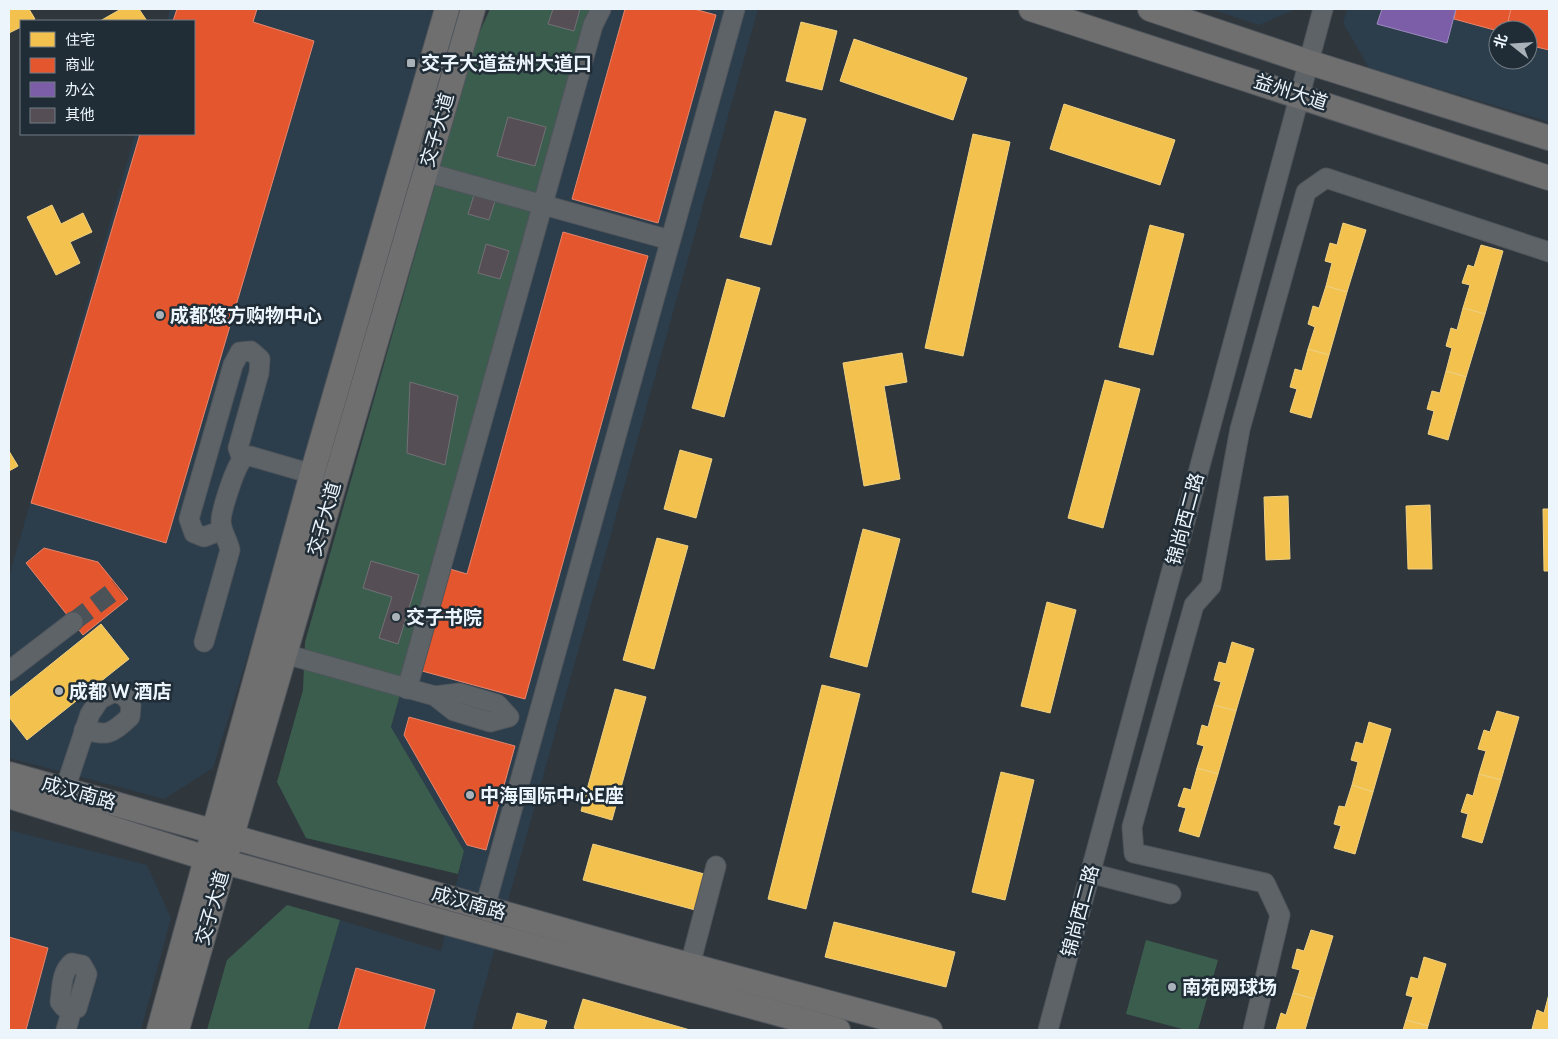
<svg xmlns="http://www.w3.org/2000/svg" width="1558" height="1039" font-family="Cabin,'Noto Sans SC',sans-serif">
<rect width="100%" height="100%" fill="#2f363c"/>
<g fill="#2c3d4c" fill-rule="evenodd">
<path d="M170 9H437L273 597 254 636 213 768 164 799 9 758V577L135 134H194V21H167Z"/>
<path d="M592 9H758L472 1030H308L340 920 441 951 464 851 391 727Z"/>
<path d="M1211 9H1296L1259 25Z"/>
<path d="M1347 9H1549V122L1369 68 1343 23ZM1498 30H1528V60H1498Z"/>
<path d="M9 830 147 865 171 918 141 1030H9Z"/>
</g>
<g fill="#3b5d4e">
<path d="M490 9H592L391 727 464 851 458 874 306 838 277 782 303 690 305 642 476 40Z"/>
<path d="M287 905 340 920 308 1030H207L227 960Z"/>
<path d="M1146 940 1218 960 1198 1030H1186L1126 1014Z"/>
</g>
<g fill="#f2c14e" stroke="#f0d182">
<path d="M9 9H29L35 19 31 21H21V27L9 33Z"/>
<path d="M121 9H139L147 21H100Z"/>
<path d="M801 22 837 31 822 90 786 81Z"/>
<path d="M854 39 967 78 953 120 840 81Z"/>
<path d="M1064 104 1175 140 1160 185 1050 149Z"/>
<path d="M775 111 806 119 771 245 740 237Z"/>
<path d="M973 134 1010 142 963 356 925 348Z"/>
<path d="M52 205 61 224 83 213 92 232 70 242 80 263 56 275 27 217Z"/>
<path d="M1343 223 1366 230 1347 292 1326 286 1332 263 1325 261 1330 243 1337 245Z"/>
<path d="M1150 225 1184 234 1153 355 1119 347Z"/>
<path d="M1481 245 1503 251 1485 314 1463 308 1470 285 1462 283 1468 265 1474 267Z"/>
<path d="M727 279 760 288 724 417 692 408Z"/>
<path d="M1326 286 1347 292 1329 355 1308 349 1315 327 1308 324 1313 306 1319 308Z"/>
<path d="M1463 308 1485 314 1466 377 1446 371 1452 348 1446 346 1451 328 1457 330Z"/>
<path d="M1308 349 1329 355 1311 418 1290 412 1297 389 1290 387 1295 369 1302 371Z"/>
<path d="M902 353 907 382 884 386 900 479 864 486 843 363Z"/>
<path d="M1446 371 1466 377 1448 440 1428 434 1434 411 1427 409 1432 391 1440 393Z"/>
<path d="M1105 380 1140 389 1103 528 1068 518Z"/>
<path d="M680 450 712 459 696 518 664 509Z"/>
<path d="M9 451 18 466 9 471Z"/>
<path d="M1288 496 1290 559 1266 560 1264 497Z"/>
<path d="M1430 505 1432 569H1408L1406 506Z"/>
<path d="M1543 509H1549V571H1544Z"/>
<path d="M863 529 900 539 867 667 830 657Z"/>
<path d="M657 538 688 546 654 669 623 660Z"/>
<path d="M1047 602 1076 610 1050 713 1021 706Z"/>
<path d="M101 624 129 659 27 740 9 717V698Z"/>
<path d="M1232 642 1254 649 1236 711 1214 705 1221 682 1214 680 1219 662 1226 664Z"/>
<path d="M822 685 860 694 806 909 768 899Z"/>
<path d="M615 689 646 697 612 820 581 811Z"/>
<path d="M1214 705 1236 711 1218 774 1197 768 1204 746 1197 744 1202 725 1208 727Z"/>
<path d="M1497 711 1519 717 1501 780 1479 774 1486 751 1478 749 1484 730 1490 732Z"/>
<path d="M1369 722 1391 729 1373 792 1352 785 1358 762 1351 760 1356 742 1363 744Z"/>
<path d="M1197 768 1218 774 1199 837 1179 831 1186 808 1178 806 1184 788 1191 790Z"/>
<path d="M1001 772 1034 780 1005 900 972 892Z"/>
<path d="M1479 774 1501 780 1482 843 1462 837 1468 814 1461 812 1467 794 1473 796Z"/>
<path d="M1352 785 1373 792 1355 854 1334 848 1341 826 1334 824 1339 806 1345 807Z"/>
<path d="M593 844 708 875 699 911 583 880Z"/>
<path d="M834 922 955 952 946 987 825 957Z"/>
<path d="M1311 930 1333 936 1314 999 1293 993 1300 970 1292 968 1297 949 1304 951Z"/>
<path d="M1424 957 1446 964 1428 1026 1406 1020 1413 997 1406 995 1411 977 1418 979Z"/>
<path d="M1293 993 1314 999 1305 1030H1276L1281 1013 1286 1015Z"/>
<path d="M1549 994V1030L1532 1029 1537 1010 1544 1013Z"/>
<path d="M583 999 690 1030H580L574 1028Z"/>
<path d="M517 1013 547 1021 544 1030H512Z"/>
<path d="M1406 1020 1428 1026 1427 1030H1403Z"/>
</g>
<g fill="#e4572e" stroke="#e6866c">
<path d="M177 9H257L253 22 314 41 166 543 31 503 140 134H194V21H173Z"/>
<path d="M625 9H694L716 15 658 223 572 199Z"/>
<path d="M1456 9H1511L1506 30 1498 31 1454 19Z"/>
<path d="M1511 9H1549V50L1528 45V30H1506Z"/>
<path d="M563 232 648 256 525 699 422 671 450 569 467 574Z"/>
<path d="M44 548 98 562 128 599 83 635 26 563Z"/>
<path d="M409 717 515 746 486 850 467 845 404 735Z"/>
<path d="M9 937 48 948 26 1030H9Z"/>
<path d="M356 968 435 990 424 1030H338Z"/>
</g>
<path fill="#7b5ea7" stroke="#9d8bc0" d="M1382 9H1456L1447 43 1377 24Z"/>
<g fill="#554f55" stroke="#717075">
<path d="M553 9H580L574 31 548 24Z"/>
<path d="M508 117 546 127 535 166 497 156Z"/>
<path d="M474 195 495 201 489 220 468 214Z"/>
<path d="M486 244 509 251 500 279 478 273Z"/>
<path d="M410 382 458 396 445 465 407 453Z"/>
<path d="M371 561 419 575 398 644 379 638 392 597 363 588Z"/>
</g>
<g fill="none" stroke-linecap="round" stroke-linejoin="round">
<path stroke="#4b5359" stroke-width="19" stroke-dasharray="19 9" stroke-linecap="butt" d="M73 622 118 588"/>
<g stroke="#4f555b" stroke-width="21">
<g id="minor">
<path d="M425 172 670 240"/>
<path d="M222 530 204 537 194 533 189 519 233 365 240 352 251 351 260 359 259 373 238 448 242 459"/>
<path d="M204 642 230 550C228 540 221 531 221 521 221 512 236 463 243 459 245 457 248 457 250 456L312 474"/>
<path d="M285 654 435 696 454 711 490 722 509 717 497 704 460 693 435 696"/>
<path d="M9 671 73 622"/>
<path d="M407 689 593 25 601 9"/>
<path d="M65 789 90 714 100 699 114 692 125 696 131 705 130 717C110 734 110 736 84 730"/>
<path d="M1090 873 1171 894"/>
<path d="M485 907 735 9"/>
<path d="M690 965 716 866"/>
<path d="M66 1030 72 1009 77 1008 87 974 82 965 72 963C61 972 62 989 60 1002L64 1007 72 1009"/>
<path d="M1048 1030 1323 9"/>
<path d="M1253 1030 1280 915 1265 883 1134 853 1132 827 1194 605 1211 586 1240 429 1306 192 1326 178 1549 252"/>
</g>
</g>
<g stroke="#4f555b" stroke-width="26">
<g id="major">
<path d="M1031 9 1549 178"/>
<path d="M1150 9 1308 62 1549 138"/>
<path d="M9 774 645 953 930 1030"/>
<path d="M9 796 206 858 225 862 838 1030"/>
<path d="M159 1030 312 474 447 9"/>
<path d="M177 1030 232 835 473 9"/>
</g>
</g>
<use href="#minor" stroke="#5e6367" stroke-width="19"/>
<use href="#major" stroke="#706f70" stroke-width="24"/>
</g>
<g fill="#aab2b9" stroke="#202d37" stroke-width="2">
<rect x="406" y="58" width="10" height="10" rx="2.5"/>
<circle cx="160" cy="315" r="5"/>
<circle cx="396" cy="617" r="5"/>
<circle cx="59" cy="691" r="5"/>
<circle cx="470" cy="795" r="5"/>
<circle cx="1172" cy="987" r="5"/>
</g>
<g text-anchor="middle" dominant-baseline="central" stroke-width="5" stroke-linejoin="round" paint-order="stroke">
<g font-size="19" font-weight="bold" fill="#ecf5fc" stroke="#202d37" text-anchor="start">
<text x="421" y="63">交子大道益州大道口</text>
<text x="170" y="315">成都悠方购物中心</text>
<text x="406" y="617">交子书院</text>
<text x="69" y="691">成都 W 酒店</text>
<text x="480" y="795">中海国际中心E座</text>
<text x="1182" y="987">南苑网球场</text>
</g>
<g font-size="19" fill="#ecf5fc" stroke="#202d37">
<text transform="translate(1291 92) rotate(18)">益州大道</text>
<text transform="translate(437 130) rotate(-74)">交子大道</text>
<text transform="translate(324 519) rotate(-74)">交子大道</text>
<text transform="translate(1185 519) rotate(-75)">锦尚西二路</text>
<text transform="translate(79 793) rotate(16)">成汉南路</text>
<text transform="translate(469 903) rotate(16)">成汉南路</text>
<text transform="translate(212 908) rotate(-74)">交子大道</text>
<text transform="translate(1080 911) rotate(-75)">锦尚西二路</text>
</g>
</g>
<rect width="1558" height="1039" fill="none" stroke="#ecf5fc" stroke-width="20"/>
<rect x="20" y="20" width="175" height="115" fill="#202d37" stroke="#727d86"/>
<rect x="30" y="32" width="25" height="15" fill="#f2c14e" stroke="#727d86"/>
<text x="65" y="45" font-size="15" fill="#ecf5fc">住宅</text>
<rect x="30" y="58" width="25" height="15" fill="#e4572e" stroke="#727d86"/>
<text x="65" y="70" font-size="15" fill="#ecf5fc">商业</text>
<rect x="30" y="82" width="25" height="15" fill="#7b5ea7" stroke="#727d86"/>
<text x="65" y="95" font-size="15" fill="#ecf5fc">办公</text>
<rect x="30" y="108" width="25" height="15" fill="#554f55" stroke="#727d86"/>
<text x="65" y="120" font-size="15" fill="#ecf5fc">其他</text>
<g transform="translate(1513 45) rotate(287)"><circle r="24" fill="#202d37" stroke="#727d86"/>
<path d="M0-4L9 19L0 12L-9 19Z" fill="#aab2b9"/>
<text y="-8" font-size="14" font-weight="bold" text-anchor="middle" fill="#ecf5fc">北</text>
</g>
</svg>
